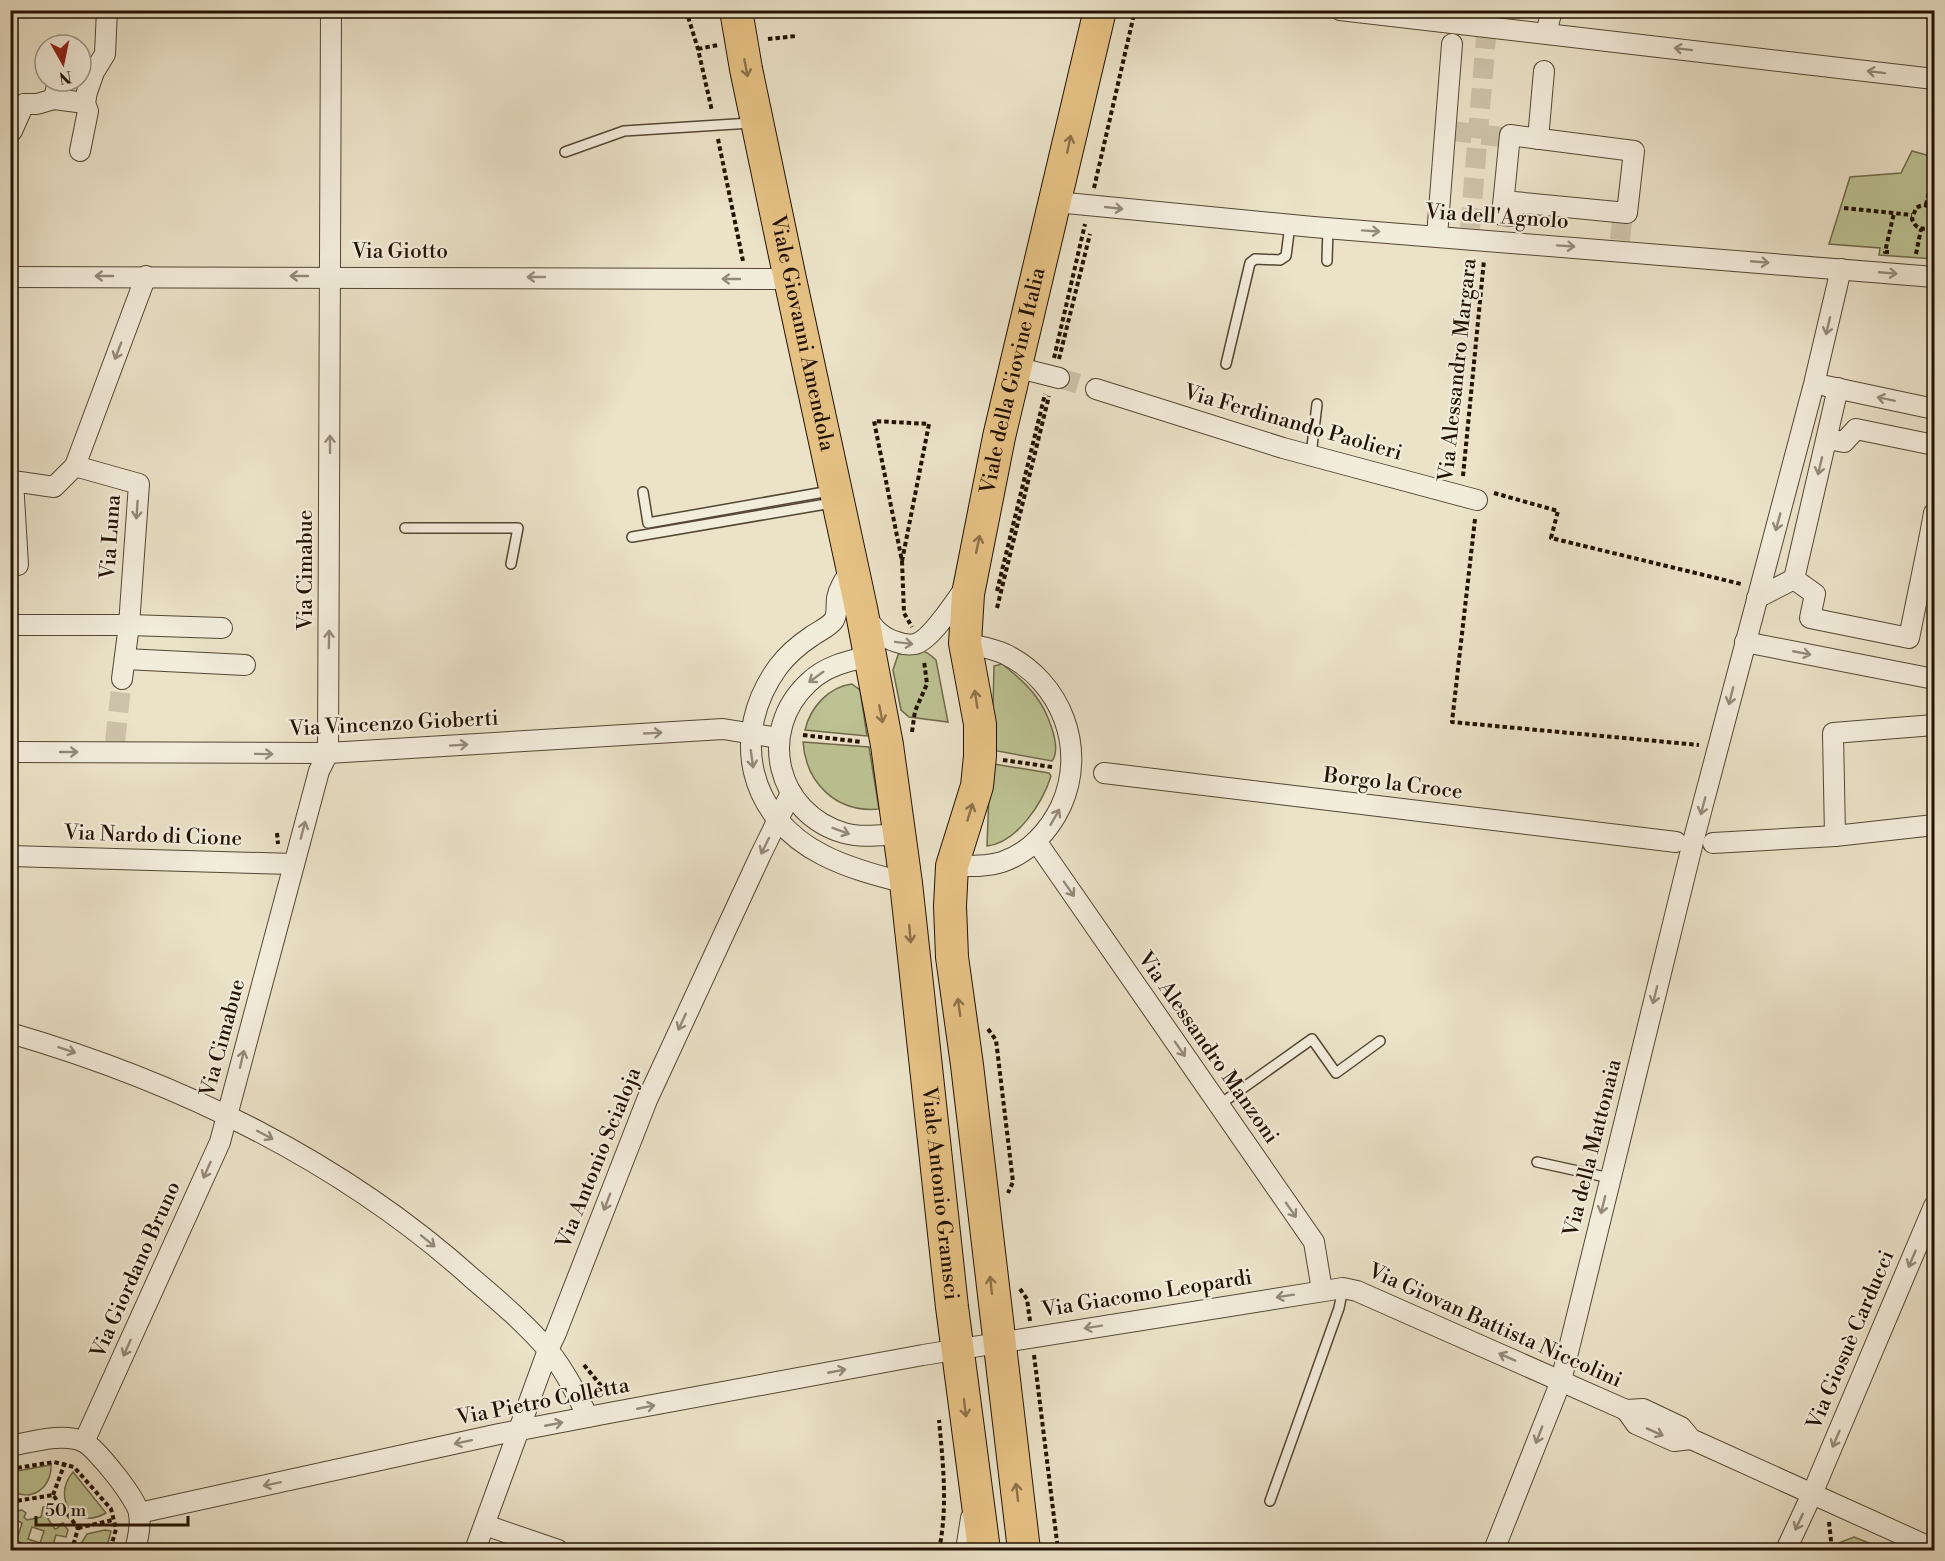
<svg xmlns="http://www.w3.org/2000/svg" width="1945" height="1561" font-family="'Libre Bodoni',serif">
<rect width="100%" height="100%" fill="#ebe2c8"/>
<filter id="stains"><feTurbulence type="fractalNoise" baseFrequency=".00333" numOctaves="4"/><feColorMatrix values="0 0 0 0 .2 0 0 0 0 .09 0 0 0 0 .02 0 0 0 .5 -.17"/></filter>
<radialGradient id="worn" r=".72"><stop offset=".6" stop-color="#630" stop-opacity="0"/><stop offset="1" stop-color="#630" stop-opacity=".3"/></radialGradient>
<g fill="#bcc293" stroke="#6f6a4a" stroke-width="1.5" fill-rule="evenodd">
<path d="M1912 151 1934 157V259L1879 255 1880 248 1829 244 1850 177 1901 173Z"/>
<path d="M905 649C919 649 926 650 936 660L948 722 909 717 901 710 893 670 898 655Z"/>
<path d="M1002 664C1015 674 1028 685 1037 698 1046 710 1063 747 1052 761L992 750 994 666Z"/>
<path d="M852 684 860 690 867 736 805 730C810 708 828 687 852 684Z"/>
<path d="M803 742 869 747 879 809C836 813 806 783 803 742Z"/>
<path d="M994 764 1049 773 1051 776C1043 802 1017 843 987 846L990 766Z"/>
<path d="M51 1465C52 1488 31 1503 11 1490V1472Z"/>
<path d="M73 1472 106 1513C75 1531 51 1498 73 1472Z"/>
<path d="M50 1505 54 1511 48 1519 55 1529 58 1528 60 1524 63 1523 68 1530 66 1537 56 1535 52 1548 59 1550H27L20 1542 12 1547 11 1535 18 1536 22 1523 14 1519 16 1511 22 1510 26 1513 24 1517 27 1520 41 1517 43 1507ZM32 1527 44 1531 40 1543 28 1539Z"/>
<path d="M105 1530 111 1531 106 1550H77L87 1534Z"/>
<path d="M1854 1537 1886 1550H1821Z"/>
</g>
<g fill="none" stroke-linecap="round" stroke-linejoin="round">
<g stroke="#cdc3aa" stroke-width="20" stroke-dasharray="20 10" stroke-linecap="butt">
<path d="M1452 131 1510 138"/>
<path d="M1470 228 1486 37"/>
<path d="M1620 240 1623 212"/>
<path d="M1059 378 1096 389"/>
<path d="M115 742 122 679"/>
</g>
<g stroke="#544632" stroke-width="12">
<g id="lane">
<path d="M565 152 624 131 751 123"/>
<path d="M1327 261 1328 228"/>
<path d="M1226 364 1250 263 1255 259 1280 260 1286 256 1290 225"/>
<path d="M1311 455 1317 404"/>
<path d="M643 492 648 523 830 491"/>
<path d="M405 528H518L511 564"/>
<path d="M632 537 832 503"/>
<path d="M1219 1105 1312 1039 1336 1073 1380 1041"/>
<path d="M1537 1162 1610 1178"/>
<path d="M1270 1501 1339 1308 1343 1288"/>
</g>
</g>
<g stroke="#544632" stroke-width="22">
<g id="street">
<path d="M1340 10 1934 79"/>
<path d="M1546 33 1552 10"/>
<path d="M54 99 58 81"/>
<path d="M12 131 24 104H37L54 99 85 103"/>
<path d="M1510 135 1634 151 1627 213 1514 202 1512 216 1502 215Z"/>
<path d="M1538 139 1544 71"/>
<path d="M80 151 88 111 85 103 87 92 94 72 105 54 107 10"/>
<path d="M1056 202 1313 227 1934 277"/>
<path d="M1437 236 1452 44"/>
<path d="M10 277 790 279"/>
<path d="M1015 367 1059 378"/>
<path d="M1826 386 1934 409"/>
<path d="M1096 389 1283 448 1477 500"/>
<path d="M1827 439 1844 442 1856 429 1934 445"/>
<path d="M1934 513 1929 540 1934 541"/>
<path d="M18 565 13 481 54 487 75 466"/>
<path d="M852 569C846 578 839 587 837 598 836 605 838 613 834 620 829 627 819 631 812 636 800 644 787 655 778 667 729 735 748 817 823 855 848 868 878 876 906 883"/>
<path d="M1794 579 1815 594 1810 618 1909 638 1929 540"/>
<path d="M1757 598 1794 579 1838 388"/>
<path d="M865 615C873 628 882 638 897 642 902 644 909 645 915 644 932 640 957 598 968 584"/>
<path d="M10 625H129L222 628"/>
<path d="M1745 642 1934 679"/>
<path d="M870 656C848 661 825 666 808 683 757 731 776 813 844 833 861 838 881 835 899 834"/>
<path d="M125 659 245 665"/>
<path d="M122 679 129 625 139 484 75 466 146 276"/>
<path d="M10 752 328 753 723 729 779 738"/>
<path d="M1104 773 1676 842"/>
<path d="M1835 836 1833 733 1934 725"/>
<path d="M1036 841 1314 1242 1322 1290"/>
<path d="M1713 843 1835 836 1934 825"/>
<path d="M10 856 294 864"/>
<path d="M952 866C969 866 986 867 1002 862 1029 853 1049 831 1061 806 1087 749 1062 682 1005 654 992 648 978 646 965 643"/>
<path d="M10 1033C179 1082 342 1161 473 1279 499 1301 527 1325 549 1351 565 1371 577 1395 588 1417"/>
<path d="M1626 1410 1636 1424 1674 1441 1691 1439"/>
<path d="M84 1442 220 1142 319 771 328 753 331 10"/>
<path d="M10 1446C32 1442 63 1432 84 1442 96 1448 138 1500 139 1514 141 1526 138 1539 135 1550"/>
<path d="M139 1513 499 1434 609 1413 923 1355 1343 1288 1357 1291 1626 1410 1643 1409 1681 1427 1691 1439 1934 1549"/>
<path d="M485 1525 558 1550"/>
<path d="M475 1550 548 1350 556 1333 647 1100 761 854 791 793"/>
<path d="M966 1550 971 1518"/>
<path d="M1494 1550 1561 1381 1693 842 1814 384 1841 269"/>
<path d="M1786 1550 1812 1494 1934 1206"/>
</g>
</g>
<g stroke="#221200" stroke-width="34">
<g id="primary">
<path id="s1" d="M736 10 746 69 790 279 861 608 887 745 906 883 952 1307 984 1550"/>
<path id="s2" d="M1024 1550 967 1065 952 957 950 906 952 866 977 786 980 756V724L965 643 968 594 999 437 1100 10"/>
</g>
</g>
<g stroke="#221200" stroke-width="4" stroke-dasharray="4.5 3" stroke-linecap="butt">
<path d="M686 10 698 49 712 111"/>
<path d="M768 39 796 36"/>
<path d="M698 49 718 45"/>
<path d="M718 139 743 261"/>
<path d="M1094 188 1135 10"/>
<path d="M1926 205 1934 169"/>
<path d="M1844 208 1912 215"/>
<path d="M1934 211C1929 204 1922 204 1916 208L1912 219C1915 228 1922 231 1931 227L1934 223"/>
<path d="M1889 252H1885L1894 213"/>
<path d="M1916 254 1921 229"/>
<path d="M1054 358 1085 224"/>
<path d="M1059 359 1090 234"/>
<path d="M1463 476 1484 260"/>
<path d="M1494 493 1558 511 1551 538 1741 584"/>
<path d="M1475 519 1452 722 1699 745"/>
<path d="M902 561 929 424 874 421 902 561 904 613 912 627"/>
<path d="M997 591 1045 394"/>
<path d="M997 608 1049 396"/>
<path d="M912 732 915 711 927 684 924 661"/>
<path d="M803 735 862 742"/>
<path d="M1003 760 1052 767"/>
<path d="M277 833 278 844"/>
<path d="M988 1029 996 1040 1013 1182 1008 1193"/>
<path d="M1020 1289 1027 1299 1030 1321"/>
<path d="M1034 1355 1058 1550"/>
<path d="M584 1365 608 1394"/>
<path d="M10 1469 54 1462 74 1467 111 1509 116 1529 110 1550"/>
<path d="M53 1495 66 1460"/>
<path d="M10 1502 53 1495 78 1528 72 1550"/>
<path d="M1829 1522 1832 1550"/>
<path d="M78 1528 113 1520"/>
<path d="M939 1550C948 1507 943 1463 939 1420"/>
</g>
<use href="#lane" stroke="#f2ecdb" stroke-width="9"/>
<use href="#street" stroke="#f2ecdb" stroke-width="20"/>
<use href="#primary" stroke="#e6c184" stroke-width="32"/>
</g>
<defs><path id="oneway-shaft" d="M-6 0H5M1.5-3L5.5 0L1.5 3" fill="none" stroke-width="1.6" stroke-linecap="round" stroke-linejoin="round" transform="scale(1.5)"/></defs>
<g stroke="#948a78">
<use href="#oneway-shaft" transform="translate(1683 49) rotate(-173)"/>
<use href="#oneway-shaft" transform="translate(1876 72) rotate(-173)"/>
<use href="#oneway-shaft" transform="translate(1114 208) rotate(6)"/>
<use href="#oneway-shaft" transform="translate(1371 231) rotate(4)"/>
<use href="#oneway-shaft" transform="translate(1566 246) rotate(4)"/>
<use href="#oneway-shaft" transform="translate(1760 262) rotate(5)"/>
<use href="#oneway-shaft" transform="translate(1888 273) rotate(5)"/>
<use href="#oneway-shaft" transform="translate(104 276) rotate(180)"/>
<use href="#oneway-shaft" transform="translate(299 276) rotate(-180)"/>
<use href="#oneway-shaft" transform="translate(536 277) rotate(-180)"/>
<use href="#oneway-shaft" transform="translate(731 279) rotate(-180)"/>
<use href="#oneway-shaft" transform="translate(1828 326) rotate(103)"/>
<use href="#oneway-shaft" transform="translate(118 351) rotate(111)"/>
<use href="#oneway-shaft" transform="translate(1886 399) rotate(-168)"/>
<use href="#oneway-shaft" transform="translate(330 444) rotate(-90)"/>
<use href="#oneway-shaft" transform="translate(1820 466) rotate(103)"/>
<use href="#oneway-shaft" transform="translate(137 510) rotate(94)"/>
<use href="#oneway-shaft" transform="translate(1778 522) rotate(105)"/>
<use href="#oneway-shaft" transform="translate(329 639) rotate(-89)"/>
<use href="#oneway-shaft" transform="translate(904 643) rotate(7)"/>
<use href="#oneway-shaft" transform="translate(1802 653) rotate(11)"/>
<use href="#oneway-shaft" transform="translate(816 677) rotate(144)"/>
<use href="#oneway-shaft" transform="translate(1731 696) rotate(104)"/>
<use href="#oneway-shaft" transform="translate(653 733) rotate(-3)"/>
<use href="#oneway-shaft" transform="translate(459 745) rotate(-4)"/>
<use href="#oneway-shaft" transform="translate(69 752)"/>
<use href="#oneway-shaft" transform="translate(264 754) rotate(1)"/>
<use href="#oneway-shaft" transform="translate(752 759) rotate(82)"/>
<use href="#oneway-shaft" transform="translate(1703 806) rotate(105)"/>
<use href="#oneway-shaft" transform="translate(1055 817) rotate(-60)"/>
<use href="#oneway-shaft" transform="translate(303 830) rotate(-75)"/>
<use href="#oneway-shaft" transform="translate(841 831) rotate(20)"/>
<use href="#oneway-shaft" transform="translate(765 846) rotate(116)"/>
<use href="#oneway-shaft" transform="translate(1069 889) rotate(55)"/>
<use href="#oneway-shaft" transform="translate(1655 995) rotate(104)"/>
<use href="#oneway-shaft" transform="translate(682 1022) rotate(115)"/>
<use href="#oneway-shaft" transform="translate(1180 1049) rotate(55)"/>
<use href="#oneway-shaft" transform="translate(67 1050) rotate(18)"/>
<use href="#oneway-shaft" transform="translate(242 1059) rotate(-77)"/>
<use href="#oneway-shaft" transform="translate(265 1135) rotate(28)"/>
<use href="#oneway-shaft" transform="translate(207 1170) rotate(114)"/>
<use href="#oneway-shaft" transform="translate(607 1202) rotate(111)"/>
<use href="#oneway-shaft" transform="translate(1603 1205) rotate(104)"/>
<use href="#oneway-shaft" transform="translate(1291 1210) rotate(55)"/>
<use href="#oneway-shaft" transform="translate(428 1241) rotate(39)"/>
<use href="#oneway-shaft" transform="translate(1912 1259) rotate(113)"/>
<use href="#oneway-shaft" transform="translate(1285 1296) rotate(171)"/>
<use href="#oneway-shaft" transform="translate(1093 1327) rotate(171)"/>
<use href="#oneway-shaft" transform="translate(127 1348) rotate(114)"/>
<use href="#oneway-shaft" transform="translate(1507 1357) rotate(-156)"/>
<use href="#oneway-shaft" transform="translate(837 1371) rotate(-11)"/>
<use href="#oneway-shaft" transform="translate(646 1407) rotate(-11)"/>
<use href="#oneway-shaft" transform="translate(554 1424) rotate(-11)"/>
<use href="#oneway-shaft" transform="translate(1655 1432) rotate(24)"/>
<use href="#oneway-shaft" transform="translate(1539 1435) rotate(111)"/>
<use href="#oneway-shaft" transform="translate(1836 1439) rotate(113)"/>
<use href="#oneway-shaft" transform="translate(463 1442) rotate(168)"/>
<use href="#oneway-shaft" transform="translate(272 1484) rotate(168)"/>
<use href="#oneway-shaft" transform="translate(1799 1522) rotate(115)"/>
</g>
<g stroke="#8e7249">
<use href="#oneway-shaft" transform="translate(746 68) rotate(79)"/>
<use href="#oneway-shaft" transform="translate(1069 144) rotate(-78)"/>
<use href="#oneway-shaft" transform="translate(978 544) rotate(-78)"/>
<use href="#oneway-shaft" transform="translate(976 699) rotate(-99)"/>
<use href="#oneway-shaft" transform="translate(881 714) rotate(79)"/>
<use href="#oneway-shaft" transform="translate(970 812) rotate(-73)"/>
<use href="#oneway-shaft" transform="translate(910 934) rotate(85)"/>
<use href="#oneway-shaft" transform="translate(959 1007) rotate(-98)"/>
<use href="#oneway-shaft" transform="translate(991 1285) rotate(-96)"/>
<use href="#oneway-shaft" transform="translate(965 1408) rotate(83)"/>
<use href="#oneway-shaft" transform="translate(1017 1492) rotate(-97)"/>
</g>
<g text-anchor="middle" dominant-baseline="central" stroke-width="4.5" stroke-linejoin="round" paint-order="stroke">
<g font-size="21" fill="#221200" stroke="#f2ecdb">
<text transform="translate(1497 217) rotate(4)">Via dell'Agnolo</text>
<text x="400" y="252">Via Giotto</text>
<text stroke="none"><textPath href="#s1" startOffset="330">Viale Giovanni Amendola</textPath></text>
<text transform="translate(1458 370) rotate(-84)">Via Alessandro Margara</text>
<text stroke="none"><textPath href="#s2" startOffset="1184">Viale della Giovine Italia</textPath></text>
<text transform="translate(1293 423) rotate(16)">Via Ferdinando Paolieri</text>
<text transform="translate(111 537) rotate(-86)">Via Luna</text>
<text transform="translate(306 570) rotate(-90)">Via Cimabue</text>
<text transform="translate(394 724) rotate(-3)">Via Vincenzo Gioberti</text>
<text transform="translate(1393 784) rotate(7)">Borgo la Croce</text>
<text transform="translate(153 836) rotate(2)">Via Nardo di Cione</text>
<text transform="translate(223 1038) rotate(-75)">Via Cimabue</text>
<text transform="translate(1208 1048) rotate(55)">Via Alessandro Manzoni</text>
<text transform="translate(1593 1148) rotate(-76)">Via della Mattonaia</text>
<text transform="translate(599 1158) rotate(-68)">Via Antonio Scialoja</text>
<text stroke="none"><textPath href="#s1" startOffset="1202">Viale Antonio Gramsci</textPath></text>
<text transform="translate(136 1270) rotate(-66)">Via Giordano Bruno</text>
<text transform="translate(1147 1294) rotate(-9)">Via Giacomo Leopardi</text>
<text transform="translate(1495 1326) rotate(24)">Via Giovan Battista Niccolini</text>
<text transform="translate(1851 1340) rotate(-67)">Via Giosuè Carducci</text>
<text transform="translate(543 1402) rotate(-11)">Via Pietro Colletta</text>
</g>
</g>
<rect width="1945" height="1561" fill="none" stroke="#ebe2c8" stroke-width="36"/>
<rect x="12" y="12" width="1921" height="1537" fill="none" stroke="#221200" stroke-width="3"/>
<rect x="18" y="18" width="1909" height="1525" fill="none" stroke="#221200" stroke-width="1.5"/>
<g transform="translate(63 63) rotate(171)"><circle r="28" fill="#f2ecdb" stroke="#9f9583" stroke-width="1.5"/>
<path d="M0-4.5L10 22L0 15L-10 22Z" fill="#8f2418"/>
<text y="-9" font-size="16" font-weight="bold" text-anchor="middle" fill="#221200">N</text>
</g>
<path d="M36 1516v9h152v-9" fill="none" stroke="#221200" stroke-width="3"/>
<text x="45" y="1516" font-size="18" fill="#221200" stroke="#f2ecdb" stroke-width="4.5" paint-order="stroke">50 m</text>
<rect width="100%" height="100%" filter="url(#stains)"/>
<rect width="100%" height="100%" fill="url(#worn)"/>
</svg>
